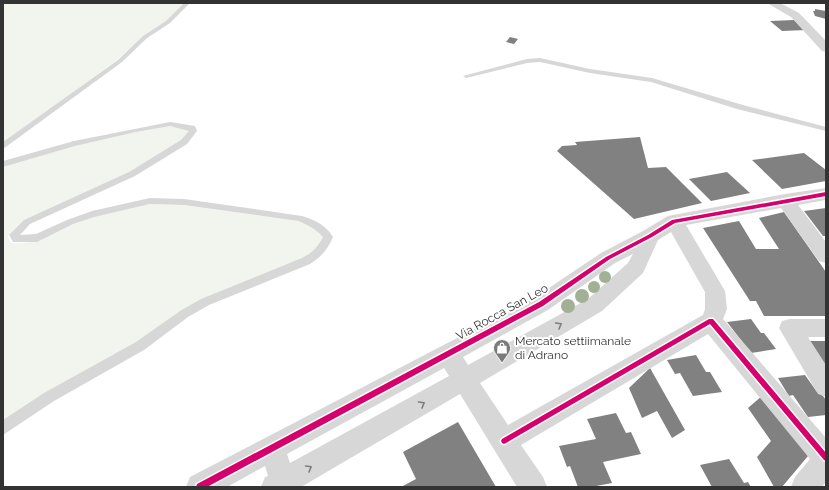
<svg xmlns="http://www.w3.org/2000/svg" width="829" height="490" font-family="Raleway,sans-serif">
<rect width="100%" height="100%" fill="#fff"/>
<g fill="#f1f5ed">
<path d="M3 3H184L166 22 142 37 117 60 3 143Z"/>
<path d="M169 126 189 129V132L181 141 130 172 24 221 8 236 11 243H22L37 241 71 224 92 217 150 204 183 205 297 221C307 224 317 227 323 237L320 245 304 258 204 298 155 332 3 422V167L75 146 136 132Z"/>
</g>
<g fill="#818181">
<path d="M815 9 826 11V19L815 16 813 11H815Z"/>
<path d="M794 20 807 30 782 31 770 21Z"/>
<path d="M510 37 518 39 514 44 506 42Z"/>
<path d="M640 137 648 168 666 167 702 203 634 219 557 151 562 146 577 145 575 142Z"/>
<path d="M804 153 826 170V181L782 189 752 160Z"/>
<path d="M727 172 750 193 711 201 689 179Z"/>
<path d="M826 208V236H823L804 211Z"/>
<path d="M784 212 826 272V316H764L756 301H750L703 228 739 221 756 249H779L759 218Z"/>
<path d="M751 319 761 333H764L776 349 751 353 727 322Z"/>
<path d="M809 341H826V369Z"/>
<path d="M696 355 706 372H710L722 392 693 396 680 373 675 374 667 360Z"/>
<path d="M650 368 685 430 672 438 657 411 642 418 629 388Z"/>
<path d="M805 375 817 392H820L826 400V415L808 417 793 395 789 396 778 378Z"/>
<path d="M763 395 808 456 782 487H774L757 457 771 441 748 408Z"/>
<path d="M616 413 626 433 631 432 641 454 603 462 612 483 591 487H578L570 466 567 467 559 446 596 439 587 419Z"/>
<path d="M458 422 496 487H401L416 479 403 452Z"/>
<path d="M729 459 744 483 748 482 751 487H712L700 465Z"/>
</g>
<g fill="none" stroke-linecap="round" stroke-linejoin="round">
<g fill="#d7d7d7" fill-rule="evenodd">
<path d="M184 3H190L170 23 147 38 122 62 3 149V142L118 60 143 36 166 21Z"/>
<path d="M540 58 590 69 652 78 743 105 826 127V131L737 109 651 82 590 73 540 62 527 63 466 78 463 76 527 59Z"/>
<path d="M170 122 195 126 197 131 187 144 135 176 30 224 20 235 36 234 67 220 92 211 150 198 184 199 302 216C315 220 326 225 333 237 328 249 321 257 310 264L209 305 188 317 144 350 54 401 3 435V420L44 393 136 342 180 311 201 299 302 258C312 253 318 247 323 237 316 229 308 225 298 221L184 205 150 204 94 217 73 224 37 242H13L9 235 24 220 129 172 181 140 189 131 170 126 136 132 75 146 3 167V161L74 141Z"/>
</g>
<g fill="#d7d7d7" fill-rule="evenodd">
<path d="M767 3H780L799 13 826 41V52L822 51 791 17Z"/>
<path d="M826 188V200L798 205 826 242V263L819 261 781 208 686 225 725 291 727 309 723 319 826 438V482L822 487H791L795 477 810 459 708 334 521 445 543 477 547 487H517L460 394 301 487H261L265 477 268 476 265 466 227 487H186L190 477 534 298 601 253 643 231 668 216 785 194ZM671 232 705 292V309L703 315 508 425 480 383 602 311 643 273 658 240ZM633 254 628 263 588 299 468 365 463 357 548 310 615 263ZM444 368 449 376 290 463 287 454Z"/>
<path d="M790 319H826V337H808L826 365V397L818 394 779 328 782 321Z"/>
</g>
<g stroke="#fff" stroke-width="3">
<g id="cycleway">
<path d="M826 192V196L675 223 652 237 610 259 543 306 207 487H196L197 484 539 302 606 257 648 235 672 220Z"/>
<path d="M709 319H713L826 453V461L824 460 710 324 506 443 504 444 502 443 501 441 502 439Z"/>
</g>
</g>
<use href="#cycleway" fill="#d6006c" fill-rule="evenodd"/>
</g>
<g fill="#a2b095">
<circle cx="605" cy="277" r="6"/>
<circle cx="594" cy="287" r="6"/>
<circle cx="582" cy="296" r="7"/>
<circle cx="568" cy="306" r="7"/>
</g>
<defs><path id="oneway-chevron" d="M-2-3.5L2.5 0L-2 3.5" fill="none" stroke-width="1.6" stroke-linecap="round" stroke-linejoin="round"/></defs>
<g stroke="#7d7d7d">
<use href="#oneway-chevron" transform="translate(559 325) rotate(-30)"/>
<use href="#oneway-chevron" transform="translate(422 404) rotate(-30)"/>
<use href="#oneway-chevron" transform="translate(309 468) rotate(-30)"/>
</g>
<defs>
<g id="shop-pin" transform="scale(0.9)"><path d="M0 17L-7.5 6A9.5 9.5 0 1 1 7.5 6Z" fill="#7a7a7a" stroke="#fff"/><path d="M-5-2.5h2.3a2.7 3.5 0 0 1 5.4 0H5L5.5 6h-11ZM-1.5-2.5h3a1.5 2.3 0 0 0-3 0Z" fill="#fff"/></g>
</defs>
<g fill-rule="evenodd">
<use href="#shop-pin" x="502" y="348"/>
</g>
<g text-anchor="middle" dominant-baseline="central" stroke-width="4" stroke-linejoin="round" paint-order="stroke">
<g font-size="12" fill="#333" stroke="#fff">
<text transform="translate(502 312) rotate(-29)">Via Rocca San Leo</text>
</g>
<g font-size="12" fill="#333" stroke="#fff" text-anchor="start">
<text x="515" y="341">Mercato settiimanale<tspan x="515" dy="14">di Adrano</tspan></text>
</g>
</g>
<rect width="829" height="490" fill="none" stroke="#333333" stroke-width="8"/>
</svg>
